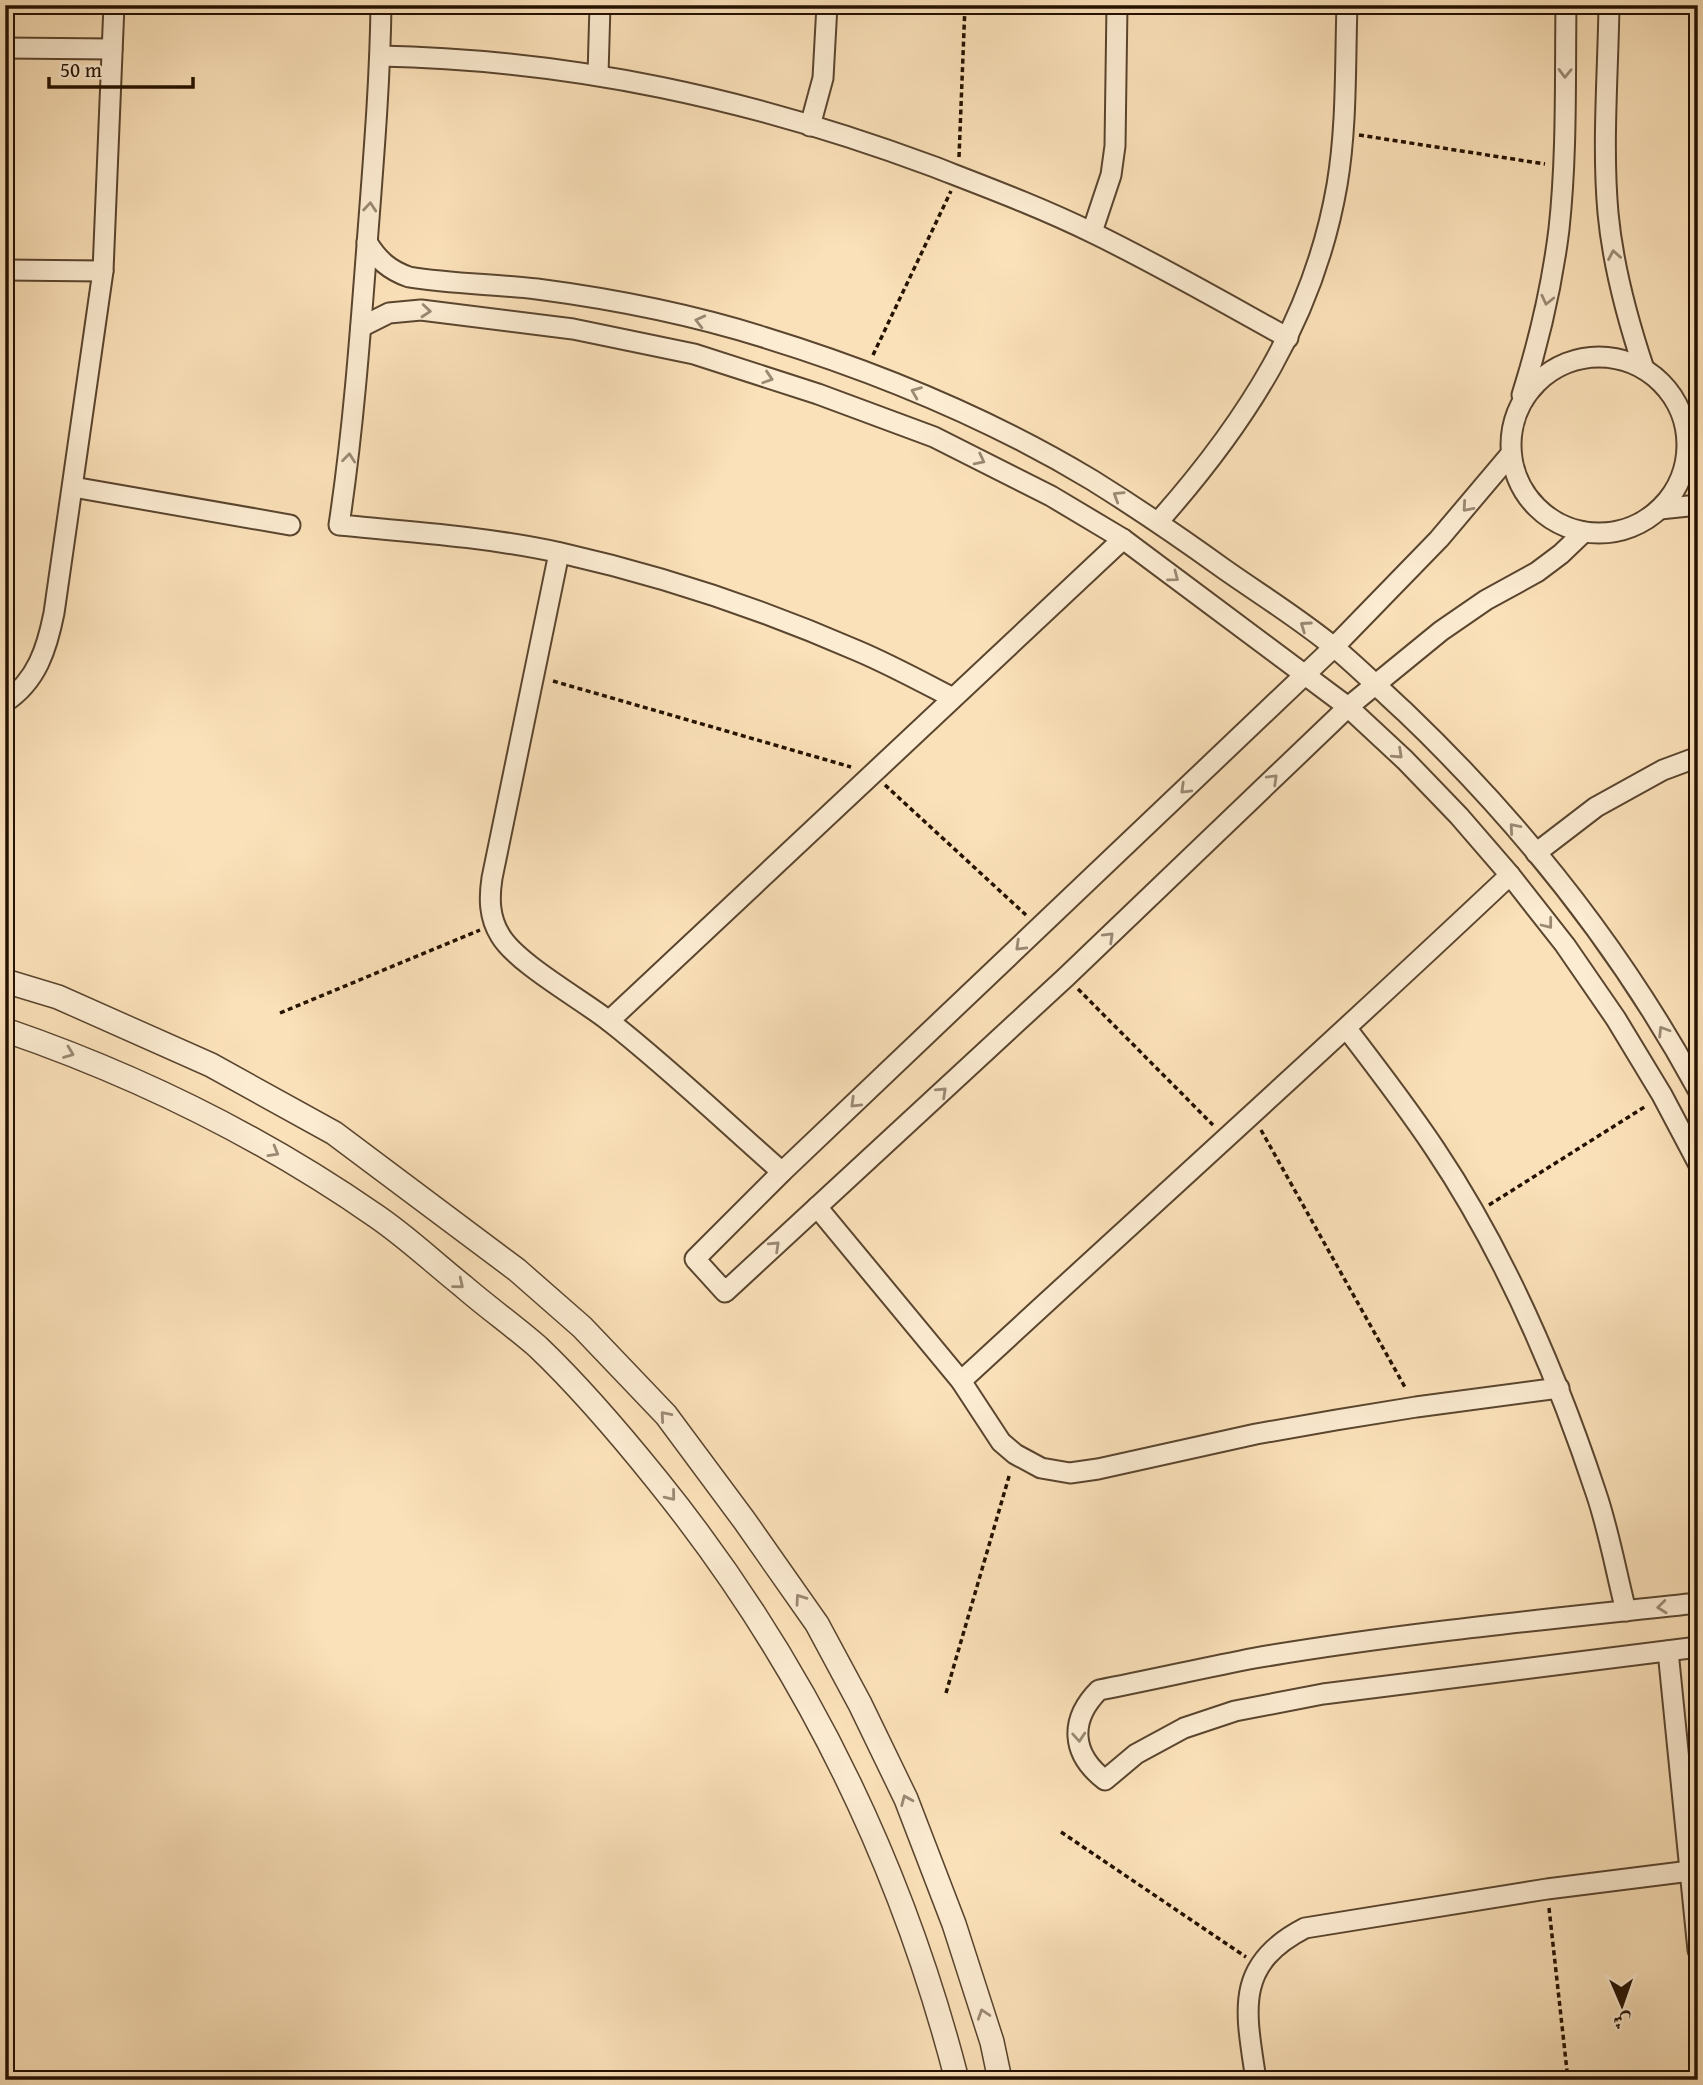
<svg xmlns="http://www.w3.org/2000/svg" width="1703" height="2085" font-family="'Gentium Book Plus',Amiri,serif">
<rect width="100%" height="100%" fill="#fbe1b9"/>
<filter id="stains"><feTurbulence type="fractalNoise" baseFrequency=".00286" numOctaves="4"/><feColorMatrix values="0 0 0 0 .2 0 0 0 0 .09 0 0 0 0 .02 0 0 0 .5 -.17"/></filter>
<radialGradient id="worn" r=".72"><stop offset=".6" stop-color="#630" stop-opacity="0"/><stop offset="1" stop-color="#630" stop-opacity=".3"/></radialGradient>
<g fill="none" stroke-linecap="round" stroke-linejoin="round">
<g stroke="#5a452f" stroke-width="23">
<g id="minor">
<path d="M381 5C380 85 373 165 367 245 360 338 353 432 339 525 413 532 488 537 561 553 663 576 762 609 858 651 891 665 922 682 953 698"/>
<path d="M1609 5C1608 74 1602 145 1608 213 1613 267 1627 318 1644 369"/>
<path d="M5 48 112 49"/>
<path d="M380 56C574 60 751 99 932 166 986 187 1040 207 1093 233 1159 265 1223 302 1288 338"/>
<path d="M598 75 600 5"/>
<path d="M810 126 823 78 827 5"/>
<path d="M1092 232 1111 175 1115 146 1117 5"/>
<path d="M367 242C378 260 389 270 409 277 451 284 494 284 537 289 613 299 690 314 763 337 877 372 989 418 1092 480 1137 508 1181 538 1224 569 1261 595 1300 619 1335 648 1359 668 1382 691 1405 712 1520 822 1622 950 1698 1090"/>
<path d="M5 270 103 271"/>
<path d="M361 327 389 313 421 310 573 329 694 354 818 394 934 437 1051 496 1123 539 1348 707 1405 760 1459 816 1510 875 1565 945 1616 1019 1662 1095 1698 1163"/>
<circle cx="1599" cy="445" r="88"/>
<path d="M1522 395C1539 341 1552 286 1559 229 1567 155 1565 80 1566 5"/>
<path d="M1510 455 1439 539 1334 647 782 1172 695 1259 725 1292 1066 977 1348 707 1441 631 1486 600 1537 572 1561 554 1584 532"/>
<path d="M73 487 290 525"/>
<path d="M1660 509 1698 505"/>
<path d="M1158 522C1246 423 1314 318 1337 185 1347 126 1345 65 1347 5"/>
<path d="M559 553 492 878C489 898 489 917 500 935 516 963 581 999 609 1021 669 1068 725 1122 782 1172"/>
<path d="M5 702C37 681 47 648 54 613L103 271 114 5"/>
<path d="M1536 853 1596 807 1663 770 1698 757"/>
<path d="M609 1021 1123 539"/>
<path d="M1347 1029C1377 1068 1407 1107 1435 1149 1506 1255 1556 1372 1596 1493 1609 1531 1616 1572 1626 1611"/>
<path d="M817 1207 961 1381 1001 1442 1015 1454 1041 1468 1070 1473 1098 1469 1256 1434 1336 1420 1416 1407 1559 1388"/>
<path d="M961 1381C1144 1212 1329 1046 1510 875"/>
<path d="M1698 1603C1550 1619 1402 1633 1255 1658 1203 1668 1151 1680 1099 1690 1069 1720 1071 1754 1105 1780L1136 1754 1184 1728 1235 1711 1323 1694 1698 1647"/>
<path d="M1668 1651 1698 1950"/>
<path d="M1256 2080C1246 2012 1233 1965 1305 1928L1547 1889 1698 1870"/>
</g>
</g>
<g stroke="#5a452f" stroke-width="26">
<g id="tertiary">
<path d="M5 981 58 997 211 1065 334 1133 517 1270 582 1327 666 1415 744 1520 817 1624 860 1704 906 1799 954 1924 992 2042 1000 2080"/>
<path d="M5 1030C136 1075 262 1137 376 1216 407 1237 434 1263 463 1286 487 1307 514 1326 538 1347 581 1388 620 1434 657 1480 801 1658 900 1858 957 2080"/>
</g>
</g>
<g stroke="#241101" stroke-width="3.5" stroke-dasharray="5 3.5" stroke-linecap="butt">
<path d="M1359 135 1545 164"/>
<path d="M959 157 965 5"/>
<path d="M873 355 951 191"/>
<path d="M553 681 851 767"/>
<path d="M885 785 1026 915"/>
<path d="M1078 989 1213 1125"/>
<path d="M280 1013 480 930"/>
<path d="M1261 1130 1406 1389"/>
<path d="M1489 1205 1646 1106"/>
<path d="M946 1693 1010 1473"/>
<path d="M1061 1832 1246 1957"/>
<path d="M1549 1908 1568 2080"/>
</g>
<use href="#minor" stroke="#fcecd2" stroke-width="19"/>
<use href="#tertiary" stroke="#fcecd2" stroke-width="23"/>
</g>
<defs><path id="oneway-chevron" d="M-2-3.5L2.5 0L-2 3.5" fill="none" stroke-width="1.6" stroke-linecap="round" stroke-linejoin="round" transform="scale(1.75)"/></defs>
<g stroke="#9b8974">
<use href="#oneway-chevron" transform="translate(1565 73) rotate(91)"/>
<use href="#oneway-chevron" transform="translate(370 207) rotate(-85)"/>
<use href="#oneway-chevron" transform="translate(1614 255) rotate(-100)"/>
<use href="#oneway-chevron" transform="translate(1547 300) rotate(103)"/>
<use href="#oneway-chevron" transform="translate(426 311) rotate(5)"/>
<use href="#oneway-chevron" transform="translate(700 321) rotate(-166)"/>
<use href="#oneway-chevron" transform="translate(768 378) rotate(18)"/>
<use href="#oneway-chevron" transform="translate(916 392) rotate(-158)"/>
<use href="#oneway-chevron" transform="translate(349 458) rotate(-84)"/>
<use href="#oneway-chevron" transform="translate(980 460) rotate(27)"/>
<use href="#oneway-chevron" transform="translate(1118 496) rotate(-148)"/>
<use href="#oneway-chevron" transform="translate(1467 507) rotate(131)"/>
<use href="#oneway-chevron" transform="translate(1174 577) rotate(37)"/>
<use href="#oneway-chevron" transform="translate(1305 626) rotate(-145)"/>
<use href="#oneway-chevron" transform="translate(1398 754) rotate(43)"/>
<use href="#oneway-chevron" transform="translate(1273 779) rotate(-44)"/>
<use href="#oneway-chevron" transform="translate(1185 789) rotate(136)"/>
<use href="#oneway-chevron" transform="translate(1514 828) rotate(-131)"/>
<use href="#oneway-chevron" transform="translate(1548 924) rotate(52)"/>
<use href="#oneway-chevron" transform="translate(1109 937) rotate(-44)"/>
<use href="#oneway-chevron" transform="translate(1020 946) rotate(136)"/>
<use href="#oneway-chevron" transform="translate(1663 1031) rotate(-122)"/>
<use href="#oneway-chevron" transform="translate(69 1053) rotate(21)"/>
<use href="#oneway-chevron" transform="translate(942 1092) rotate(-43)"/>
<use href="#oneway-chevron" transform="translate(855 1103) rotate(136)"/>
<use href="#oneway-chevron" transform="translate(274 1152) rotate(30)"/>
<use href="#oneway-chevron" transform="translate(775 1246) rotate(-43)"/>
<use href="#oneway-chevron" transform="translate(459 1284) rotate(39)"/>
<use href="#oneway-chevron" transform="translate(665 1416) rotate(-131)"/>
<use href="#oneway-chevron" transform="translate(671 1496) rotate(51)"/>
<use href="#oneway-chevron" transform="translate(800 1599) rotate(-125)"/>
<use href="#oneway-chevron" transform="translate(1662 1607) rotate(174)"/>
<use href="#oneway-chevron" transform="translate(1079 1737) rotate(86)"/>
<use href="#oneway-chevron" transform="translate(906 1800) rotate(-113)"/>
<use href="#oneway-chevron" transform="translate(983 2014) rotate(-108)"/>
</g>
<rect width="1703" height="2085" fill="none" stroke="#fbe1b9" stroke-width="28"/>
<rect x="7" y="7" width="1689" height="2071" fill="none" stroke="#241101" stroke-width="3.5"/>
<rect x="14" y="14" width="1675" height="2057" fill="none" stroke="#241101" stroke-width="2"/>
<g transform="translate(1622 2005) rotate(178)" stroke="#fcecd2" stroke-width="5" paint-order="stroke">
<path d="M0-5L12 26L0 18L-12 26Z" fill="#241101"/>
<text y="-10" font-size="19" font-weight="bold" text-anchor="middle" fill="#241101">ش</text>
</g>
<path d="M49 77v10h144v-10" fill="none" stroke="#241101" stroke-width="3.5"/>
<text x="60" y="77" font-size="21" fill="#241101" stroke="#fcecd2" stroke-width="5" paint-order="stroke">50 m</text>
<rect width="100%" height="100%" filter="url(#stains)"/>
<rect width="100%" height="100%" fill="url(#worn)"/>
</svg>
